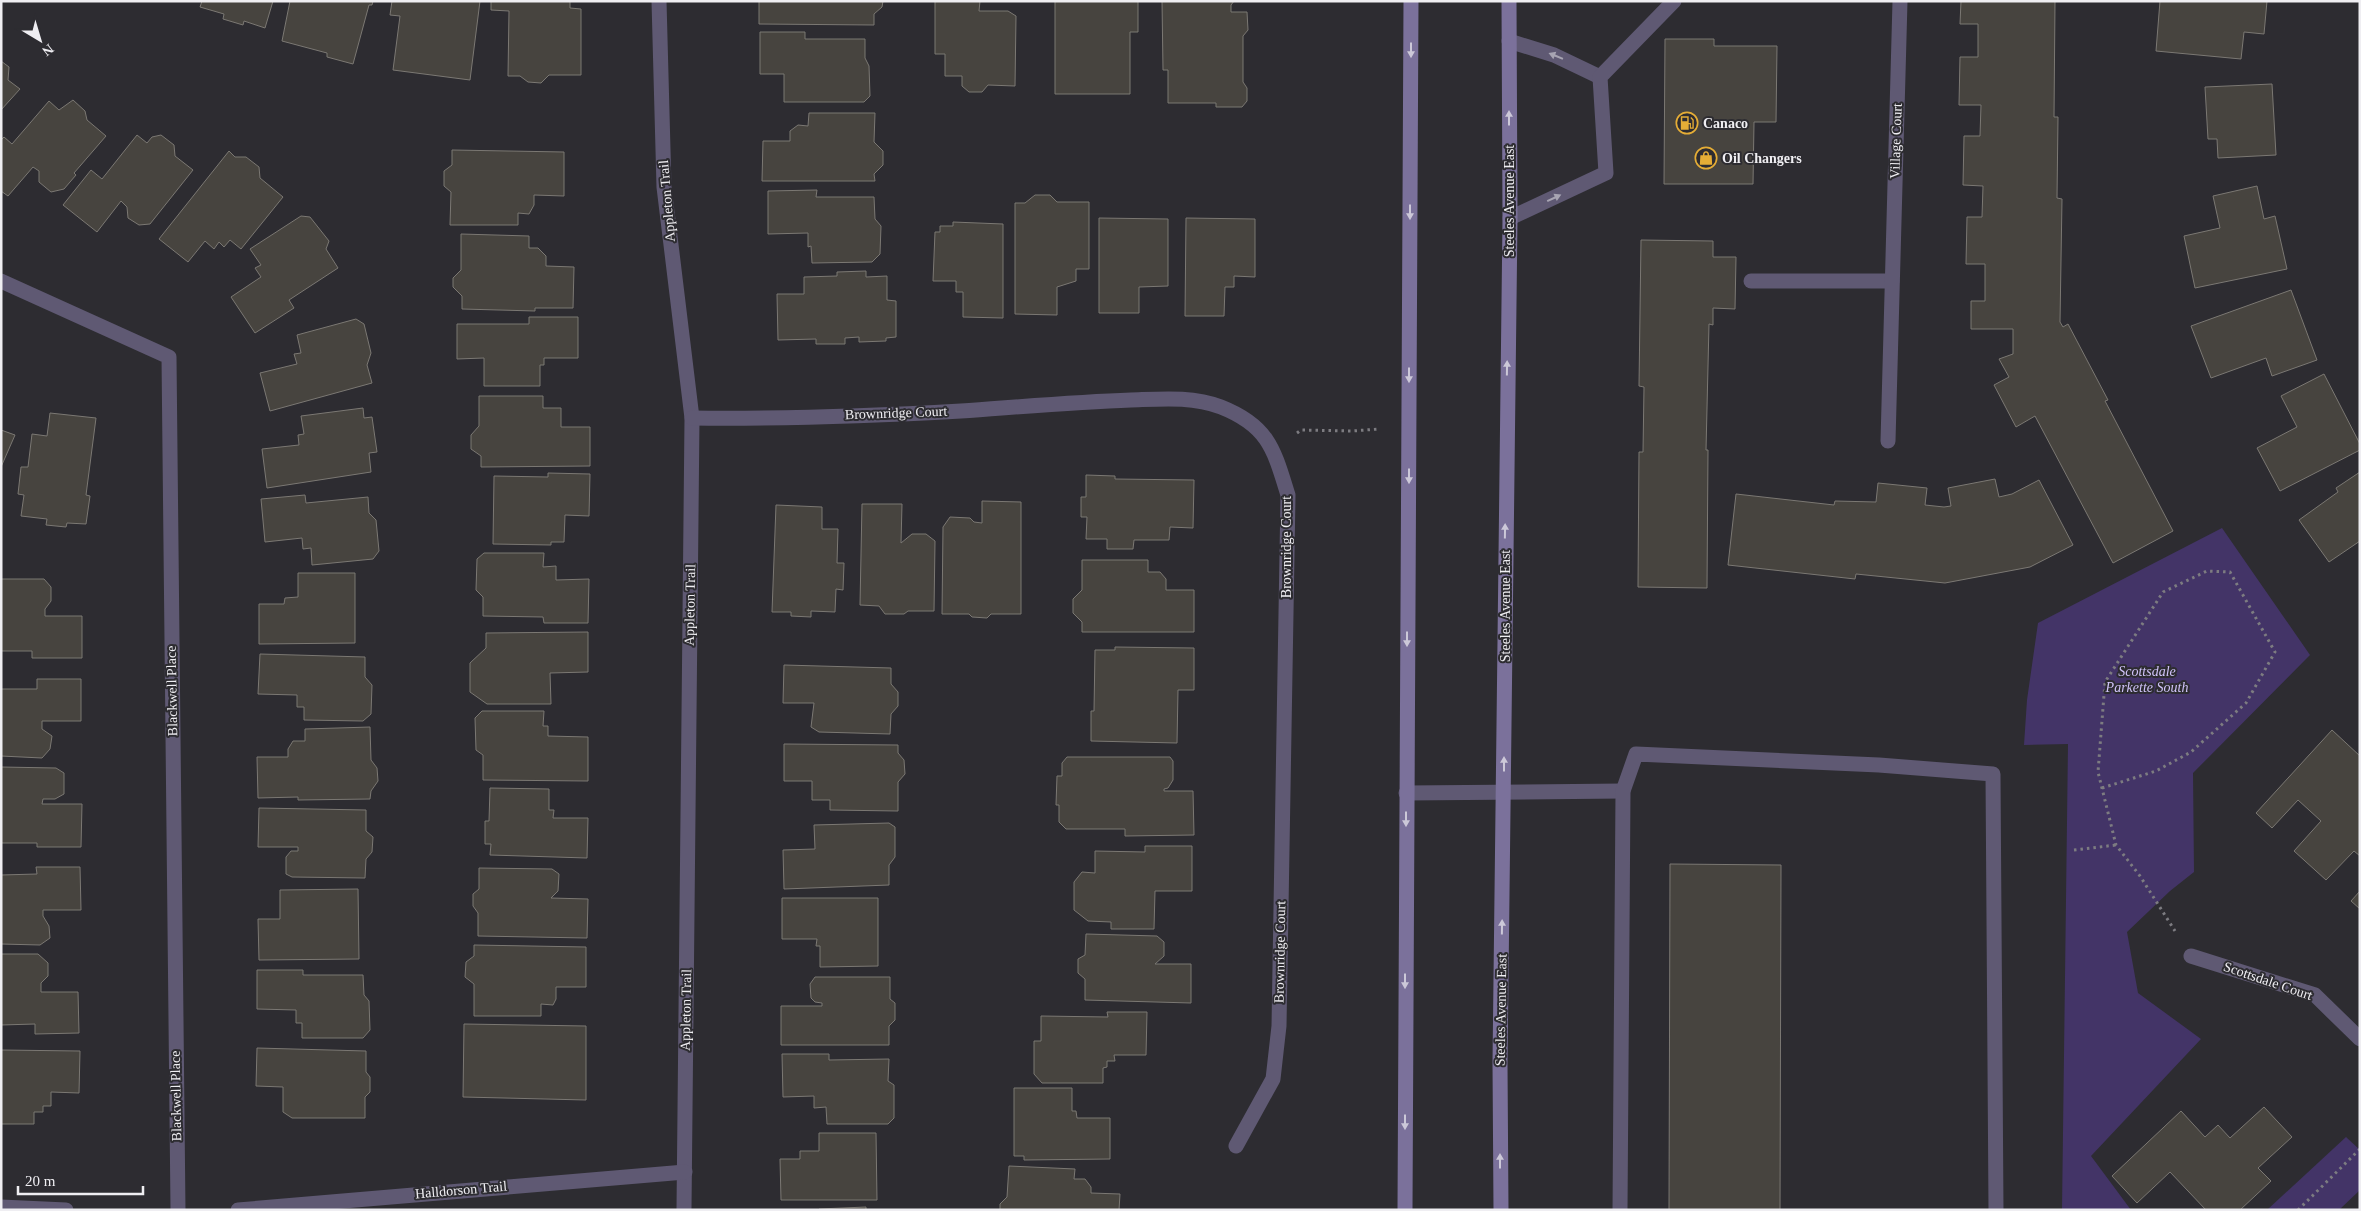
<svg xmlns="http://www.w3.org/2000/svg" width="2361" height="1211" font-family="Georgia,serif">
<rect width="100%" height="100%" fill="#2d2c31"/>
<g fill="#433467">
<path d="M2222 528 2310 655 2193 773 2194 872 2170 891 2127 932 2138 993 2201 1039 2091 1156 2131 1210H2062L2068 744 2024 745 2027 700 2038 623Z"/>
<path d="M2346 1137 2360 1150V1190L2339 1210H2267Z"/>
</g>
<g fill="#47443f" stroke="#7b7873">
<path d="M202 1H273L265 28 244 21 243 25 223 19 224 14 200 7Z"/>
<path d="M290 1H373L372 5H369L353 64 327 57V53L282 41Z"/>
<path d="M392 1H480L470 80 393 70 400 16 390 15Z"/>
<path d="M491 1H570V8L581 9V75H549L541 83 528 82 520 76H508L509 11 491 10Z"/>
<path d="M759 1H883L882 7 874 14V25L759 24Z"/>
<path d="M935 1H980L979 11H1008L1016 16 1015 86 988 85 982 92H969L962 86V76H945V54H935Z"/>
<path d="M1055 1H1138V32H1130V94H1055Z"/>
<path d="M1162 1H1234L1231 5V12H1247L1248 30 1243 36V82L1247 88V101L1242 107H1216V103H1168V70H1163Z"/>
<path d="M1961 1H2055L2054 117H2058L2057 198 2062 199 2060 322 2063 327 2068 324 2108 400 2105 401 2173 531 2113 563 2035 416 2016 427 1994 385 2009 377 1999 359 2013 354V329H1971V301H1985V264H1966L1967 217H1982L1983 186 1963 185 1964 136H1980L1981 105H1959L1960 57H1978V24H1960Z"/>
<path d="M2160 1H2267L2264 34 2244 32 2241 59 2156 51Z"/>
<path d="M760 32H805V39H865V58L869 66 870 96 864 102H784V74H760Z"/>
<path d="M1665 39H1714V46H1777L1776 122H1754L1753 184H1664Z"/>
<path d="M1 61 9 67 8 80 20 89 1 110Z"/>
<path d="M2272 84 2276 155 2218 158 2217 139H2208L2205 87Z"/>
<path d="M73 100 85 111 87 120 106 136 74 173 76 175 64 189 51 192 39 182V171L33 167 8 196 1 191V140L4 137 12 144 49 101 59 110Z"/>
<path d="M809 113H875L874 142 883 151V165L874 174 875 181H762L763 141H790V131L798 125 808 126Z"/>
<path d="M137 135 147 143 152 137 161 135 174 145 175 156 193 170 150 224 139 225 128 218 127 207 121 201 97 232 63 205 91 170 102 179Z"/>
<path d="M452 150 564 152V196L534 195V205L529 214 518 213V225H450L451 192 444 186V171L452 165Z"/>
<path d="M229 151 235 157H246L259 167 260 178 283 197 241 249 230 240 224 247 219 242 214 249 205 241 188 262 159 239Z"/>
<path d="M2257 186 2264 219 2275 216 2287 269 2195 288 2184 236 2220 228 2213 196Z"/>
<path d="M817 190 816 197H874L875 219 881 226 880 254 872 262 812 263 811 246 808 247V233L768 234V191Z"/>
<path d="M1035 195H1050L1057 202H1089V269H1076V281L1057 287V315L1015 314V203H1025Z"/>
<path d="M301 216 310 217 329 241 326 249 338 268 289 300 294 308 255 333 231 297 261 277 255 268 261 265 250 249Z"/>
<path d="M1099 218 1168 219V286L1139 287V313H1099Z"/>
<path d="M1186 218 1255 219V277L1234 276V287H1225L1224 316H1185Z"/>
<path d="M953 222 1003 224V318L963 317V292H956V281H933L935 232H940V226H953Z"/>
<path d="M461 234 529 236V248H538L546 256V266L574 267 573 308H535V311L462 309V296L453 287V278L461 270Z"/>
<path d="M1641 240 1713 241V257H1736L1735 309 1713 308V325L1709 324 1706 450H1708L1707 588 1638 587 1639 452H1643L1644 387 1639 386Z"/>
<path d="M866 271V277L887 276V300L896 301V337L886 338V341L859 342V337L845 338V344H816V339L778 340 777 294H804V277L837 276V272Z"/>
<path d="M2291 290 2317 360 2272 376 2266 358 2211 378 2191 326Z"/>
<path d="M529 317H578V358H544V365H540V386H484V358L457 359V324H529Z"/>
<path d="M356 319 364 324 371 353 367 365 372 383 270 411 260 373 297 364 294 354 301 353 297 335Z"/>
<path d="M2324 374 2360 444V450L2280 491 2257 448 2297 427 2281 396Z"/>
<path d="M479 396H543V408H561V427H590V466L481 467V456L471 449V435L479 426Z"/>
<path d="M363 408 364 418 372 417 377 452 369 453 371 472 267 488 262 449 299 445 298 435 304 434 301 416Z"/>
<path d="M50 413 96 418 86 495 90 496 86 524 67 523 66 527 46 525 47 519 21 516 24 495 18 494 21 467H28L32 434 47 436Z"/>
<path d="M1 430 15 435 1 467Z"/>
<path d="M2360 472V541L2329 562 2299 520 2338 492 2336 488Z"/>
<path d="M548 473 590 474 589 516 565 515 564 542H551V545L493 544 494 476 548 477Z"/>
<path d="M1086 475 1115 476V479L1194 480 1193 528 1170 527 1169 540H1134L1133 549H1107V539H1086L1087 517H1081V497H1086Z"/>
<path d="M1995 479 1999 497 2012 494 2039 480 2073 545 2030 567 1945 583 1856 574 1855 579 1728 565 1736 494 1834 505 1835 501 1876 502 1878 483 1927 488 1925 505 1944 507 1951 506 1948 488Z"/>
<path d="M305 495 306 503 368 497 369 513 376 520 379 551 373 559 312 565 311 548 303 549 302 538 265 542 261 499Z"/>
<path d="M982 501 1021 502V614H991L987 618 972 617 969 614H942L943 527 950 517 970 518 974 522 982 523Z"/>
<path d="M862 504H902L901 543 912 534H926L935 541 934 611H908L904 614H885L879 606 860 605Z"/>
<path d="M776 505 822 507V529H838L837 563H844L843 590 836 589 835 612 811 611V617L791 616V612H772Z"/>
<path d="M484 553H544L543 567 556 566V580L589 579 588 623H544L543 617 483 616V597L476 590 477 559Z"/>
<path d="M1082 560H1148V572H1160L1166 579V590H1194V632H1082V622L1073 613V599L1082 590Z"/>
<path d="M298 573H355V643L259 644V604H284L285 598 298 597Z"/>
<path d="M1 579H44L51 587V601L45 609V616H82V658H32V651H1Z"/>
<path d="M588 632V672L550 673 551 704H487L470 692V663L486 648V633Z"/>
<path d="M1115 647 1194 648V690H1178L1177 743 1091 741V711H1094L1095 650H1115Z"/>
<path d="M260 654 365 657V677L372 685 371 714 363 721 304 720V707H297V695L258 694Z"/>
<path d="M784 665 891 668V684L898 692V706L891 714 890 734 819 732 811 727 814 703H783Z"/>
<path d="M37 679H81V721H42V729L52 736 50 749 42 758 1 756V689H37Z"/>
<path d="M482 711H544L543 726H548V736L588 737V781L483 780V755L476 750 475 718Z"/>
<path d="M370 727 371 760 377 768 378 781 371 791 370 799 298 800V797L258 798 257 757H288V749L293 741H305V729Z"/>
<path d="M2332 730 2360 756V856L2354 851 2326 880 2294 851 2321 821 2298 800 2272 828 2256 813Z"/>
<path d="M784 744 898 745V753L904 760 905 774 898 782V811L830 810V800H812V781H784Z"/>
<path d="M1067 757H1170L1173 761V780L1168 788 1164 789V791H1193L1194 835 1125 836V829H1066L1059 822V805H1056L1057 776H1062V763Z"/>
<path d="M1 767 56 768 64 773V794L55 799H43L42 804H82L81 847H37V843H1Z"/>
<path d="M490 788 549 789V810H554L553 818H588L587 858 490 855 491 844H485V821H489Z"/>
<path d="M259 808 366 810V831L373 837 372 852 366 859 365 878 292 877 286 874V857L291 851H298V847H258Z"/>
<path d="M889 823 895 827V857L889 865V885L784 889 783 850 815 849 814 825Z"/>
<path d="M1145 846H1192V891H1155L1154 929H1111V922L1088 921 1074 910V882L1082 872 1095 873V851L1145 852Z"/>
<path d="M1670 864 1781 865 1780 1210H1669Z"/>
<path d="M36 867H80L81 910H43V916L49 926 50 938 40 945 1 944V875L37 874Z"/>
<path d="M479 868 552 869 559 874 558 891 551 898 588 899 587 938 478 936V913L473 906V894L479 889Z"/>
<path d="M358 889 359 959 259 960 258 919H280V890Z"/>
<path d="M2360 891V909L2351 901Z"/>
<path d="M782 898H878V966L820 967V946H816L817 939H782Z"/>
<path d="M1086 934 1157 936 1164 942V956L1155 964H1191V1003L1085 1000V979L1078 973V959L1085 955Z"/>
<path d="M474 945 586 947V987H556V999L553 1005 541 1004V1016H474V984L465 977 466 962 474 956Z"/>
<path d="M1 954H38L48 963V976L41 983V992H78L79 1033 35 1034V1024L1 1025Z"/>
<path d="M257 970H303V975H363L364 995 369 1001 370 1030 363 1038H302V1023H296V1010L257 1009Z"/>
<path d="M815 977H890V999L895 1003V1020L889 1026V1045H781V1006H822V1003L815 1002 811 998 810 984Z"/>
<path d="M1107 1012H1147L1146 1055H1114L1115 1061H1107V1067L1103 1068V1083H1042L1034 1074V1041H1041V1016L1108 1017Z"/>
<path d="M464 1024 586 1026V1100L463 1097Z"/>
<path d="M257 1048 366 1051V1072L370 1077V1092L365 1097V1118H292L283 1112V1087L256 1086Z"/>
<path d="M1 1050 80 1051 79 1093 51 1092V1106H43V1112H34V1124H1Z"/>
<path d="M782 1054H829V1060L889 1059 888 1081 894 1085V1118L888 1124H827L826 1107 814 1108V1096L783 1097Z"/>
<path d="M1014 1088H1072V1111H1076L1077 1118H1110V1159L1024 1160V1156H1014Z"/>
<path d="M2264 1107 2292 1137 2258 1168 2271 1181 2240 1210H2206L2170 1172 2137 1203 2112 1176 2181 1111 2205 1137 2218 1125 2230 1138Z"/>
<path d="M819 1133H876L877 1200H781L780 1159H800V1151H819Z"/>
<path d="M1009 1166 1075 1169 1074 1179H1085L1091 1187V1193L1120 1194 1119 1210H1000V1204L1007 1197Z"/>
<path d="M866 1207V1210H819V1209Z"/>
</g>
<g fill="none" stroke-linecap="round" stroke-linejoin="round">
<g stroke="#7d7c81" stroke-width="3" stroke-dasharray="2.5 4" stroke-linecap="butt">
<path d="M1297 433 1301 430 1352 431 1379 429"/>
<path d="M2102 788 2156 771 2191 752 2246 703 2275 652 2230 572 2207 571 2163 592 2105 682 2098 772 2116 845 2140 876 2175 931"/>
<path d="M2074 850 2116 845"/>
<path d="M2298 1210 2360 1149"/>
</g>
<g stroke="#5f5973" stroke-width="15">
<path d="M1509 41 1554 55 1600 77"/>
<path d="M1510 218 1606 173 1600 77 1674 1"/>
<path d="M1406 793 1623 791"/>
<path d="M1620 1210 1623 791 1636 754 1879 765 1993 774 1996 1210"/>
</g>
<g stroke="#5f5973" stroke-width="15">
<path d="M659 1 664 187 692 418 684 1210"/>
<path d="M1 281 169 357 178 1210"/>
<path d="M1751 281H1892"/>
<path d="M692 418C781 419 871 416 961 411 1018 407 1074 402 1131 400 1161 399 1192 396 1221 407 1269 426 1274 450 1288 495L1279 1026 1273 1079 1236 1146"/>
<path d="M1888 441 1900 1"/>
<path d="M2191 956 2315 995 2360 1039"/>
<path d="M1 1207 66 1210"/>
<path d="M238 1210 685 1172"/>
</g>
<g stroke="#7b719b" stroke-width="15">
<path d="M1405 1210 1411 1"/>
<path d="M1501 1210 1500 1063 1510 218 1509 1"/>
</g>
</g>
<defs><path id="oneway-solid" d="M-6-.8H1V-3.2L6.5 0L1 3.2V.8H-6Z" transform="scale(1.25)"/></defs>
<g fill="#ccc8d8">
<use href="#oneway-solid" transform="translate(1411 50) rotate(90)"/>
<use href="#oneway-solid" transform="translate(1509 118) rotate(-90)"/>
<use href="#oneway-solid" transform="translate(1410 212) rotate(90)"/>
<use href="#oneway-solid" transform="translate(1507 368) rotate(-89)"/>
<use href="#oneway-solid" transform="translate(1409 375) rotate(90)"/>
<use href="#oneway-solid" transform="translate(1409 476) rotate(90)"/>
<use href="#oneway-solid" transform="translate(1505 531) rotate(-89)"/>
<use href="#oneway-solid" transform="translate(1407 639) rotate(90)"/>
<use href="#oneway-solid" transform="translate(1504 764) rotate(-90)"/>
<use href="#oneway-solid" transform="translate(1406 819) rotate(90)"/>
<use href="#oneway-solid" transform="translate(1502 927) rotate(-89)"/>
<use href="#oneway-solid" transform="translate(1405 981) rotate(90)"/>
<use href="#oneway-solid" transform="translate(1405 1122) rotate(90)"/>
<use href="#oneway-solid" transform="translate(1500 1161) rotate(-90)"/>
</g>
<g fill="#a7a4b2">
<use href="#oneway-solid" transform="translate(1556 56) rotate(-158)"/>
<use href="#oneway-solid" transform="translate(1554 198) rotate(-25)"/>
</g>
<defs>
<g id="fuel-ring" transform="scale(1.125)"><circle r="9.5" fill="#2d2c31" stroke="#e5ad36" stroke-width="1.5"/><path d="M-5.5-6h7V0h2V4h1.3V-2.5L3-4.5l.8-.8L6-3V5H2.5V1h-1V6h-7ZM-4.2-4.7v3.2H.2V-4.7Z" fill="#e5ad36"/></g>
<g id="shop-ring" transform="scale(1.125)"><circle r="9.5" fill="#2d2c31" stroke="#e5ad36" stroke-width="1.5"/><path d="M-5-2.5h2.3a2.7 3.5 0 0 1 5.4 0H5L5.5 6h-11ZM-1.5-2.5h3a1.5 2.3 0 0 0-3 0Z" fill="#e5ad36"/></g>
</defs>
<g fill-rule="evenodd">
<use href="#fuel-ring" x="1687" y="123"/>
<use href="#shop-ring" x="1706" y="158"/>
</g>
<g text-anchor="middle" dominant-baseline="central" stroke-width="4" stroke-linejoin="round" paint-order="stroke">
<g font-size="14" font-weight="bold" fill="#efeef2" stroke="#2d2c31" text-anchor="start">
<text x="1703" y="123">Canaco</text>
<text x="1722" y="158">Oil Changers</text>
</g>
<g font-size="14" fill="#efeef2" stroke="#2d2c31">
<text transform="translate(1896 141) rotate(-88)">Village Court</text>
<text transform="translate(667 201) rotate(-95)">Appleton Trail</text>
<text transform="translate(1509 201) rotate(-90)">Steeles Avenue East</text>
<text transform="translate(896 413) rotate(-2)">Brownridge Court</text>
<text transform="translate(1286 547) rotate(-90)">Brownridge Court</text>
<text transform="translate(690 605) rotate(-89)">Appleton Trail</text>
<text transform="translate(1505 606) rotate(-90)">Steeles Avenue East</text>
<text transform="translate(172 691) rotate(-91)">Blackwell Place</text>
<text transform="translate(1280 952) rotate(-89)">Brownridge Court</text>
<text transform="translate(2268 981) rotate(19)">Scottsdale Court</text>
<text transform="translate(686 1010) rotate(-89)">Appleton Trail</text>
<text transform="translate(1501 1010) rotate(-89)">Steeles Avenue East</text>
<text transform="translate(176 1096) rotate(-91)">Blackwell Place</text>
<text transform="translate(461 1190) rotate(-5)">Halldorson Trail</text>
</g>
<g font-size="14" font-style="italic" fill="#d0c3f9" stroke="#2d2c31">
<text x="2147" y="671">Scottsdale<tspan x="2147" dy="16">Parkette South</tspan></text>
</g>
</g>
<rect width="2361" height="1211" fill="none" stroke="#efeef2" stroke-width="5"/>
<g transform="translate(40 40) rotate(142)" stroke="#2d2c31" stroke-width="4" paint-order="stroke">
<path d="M0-4L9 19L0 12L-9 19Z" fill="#efeef2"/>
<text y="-8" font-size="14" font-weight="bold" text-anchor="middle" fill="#efeef2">N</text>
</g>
<path d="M18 1186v8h125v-8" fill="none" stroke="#efeef2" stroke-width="2.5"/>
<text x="25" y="1186" font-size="15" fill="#efeef2" stroke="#2d2c31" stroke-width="4" paint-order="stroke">20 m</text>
</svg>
